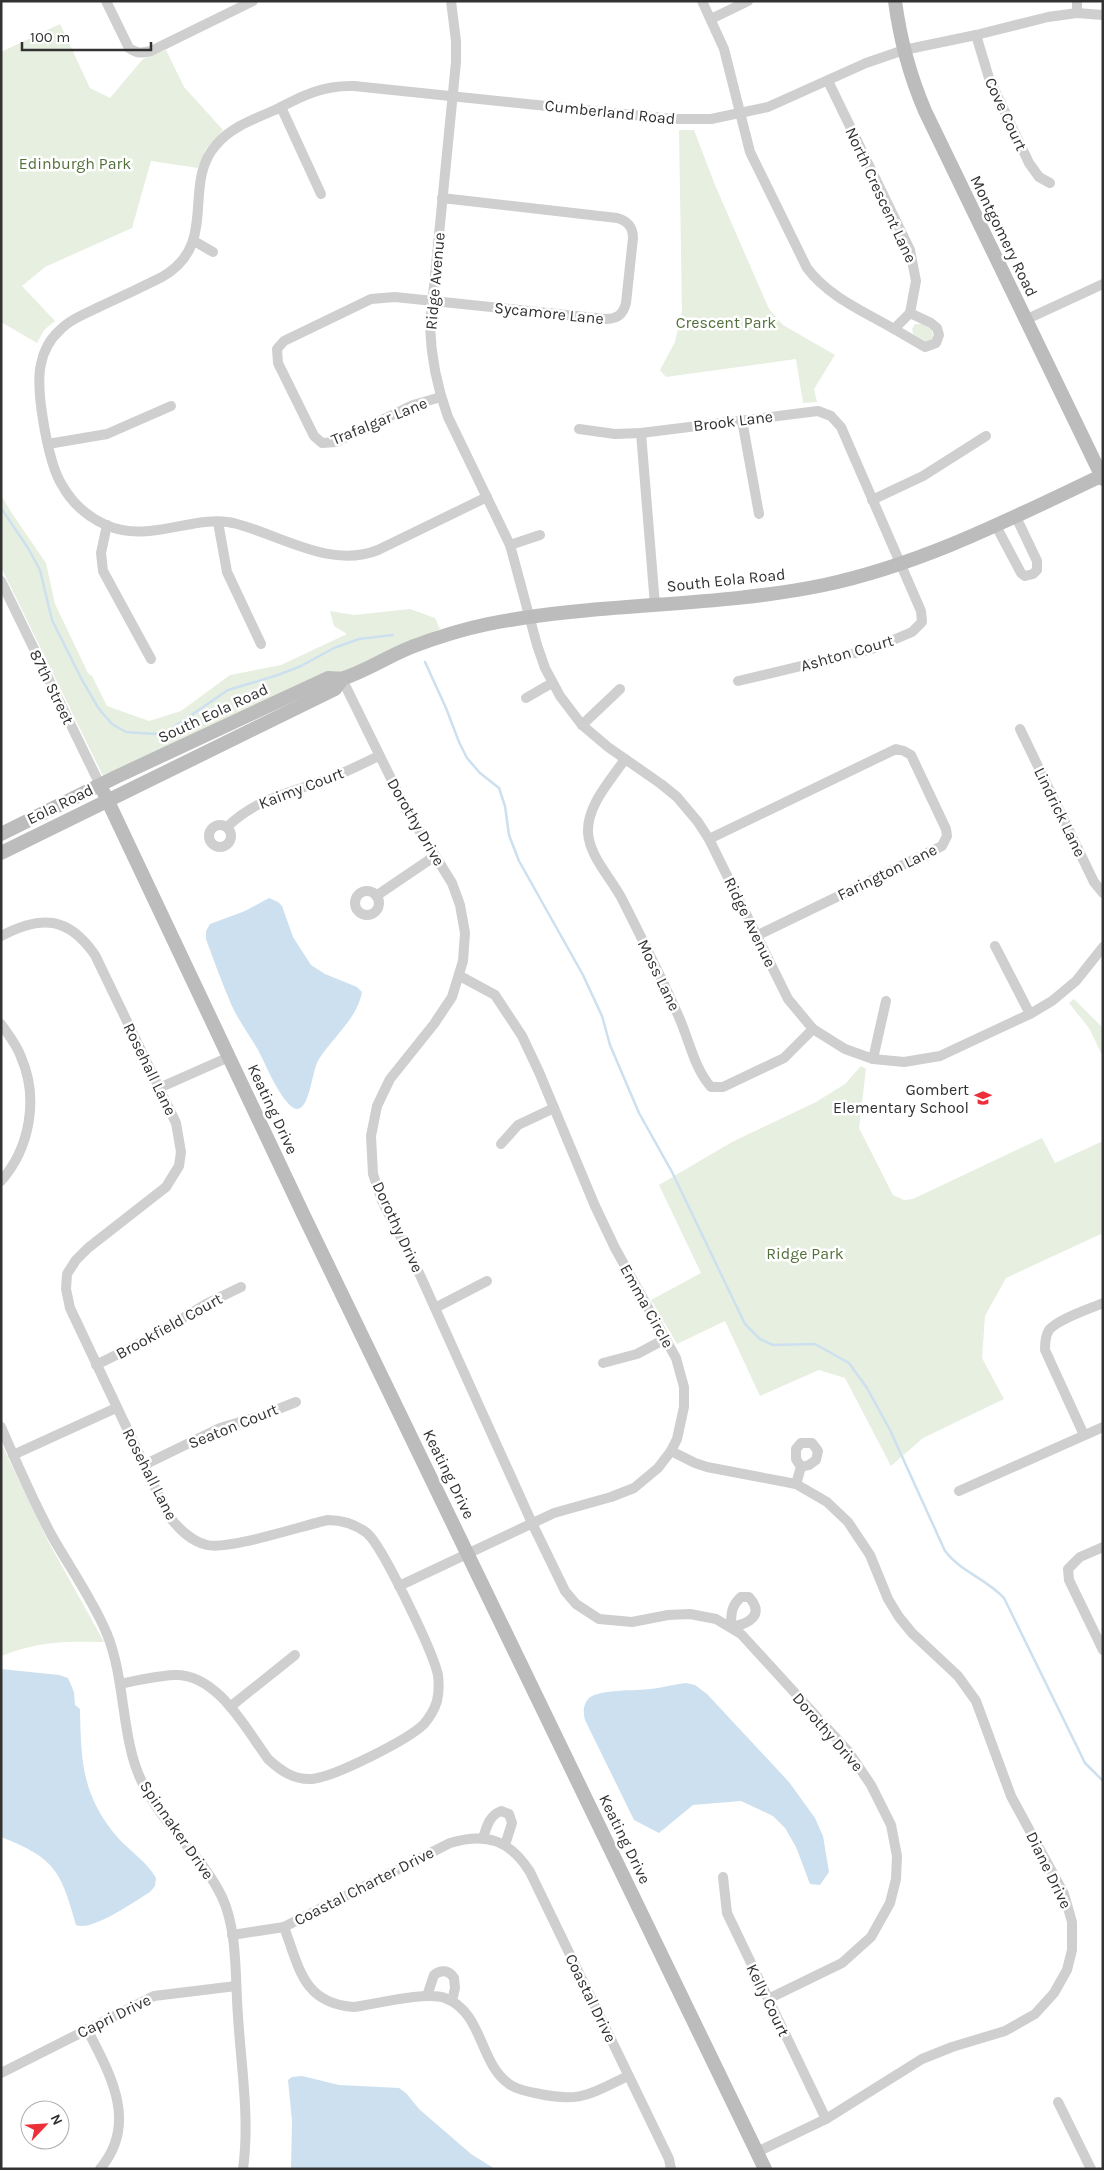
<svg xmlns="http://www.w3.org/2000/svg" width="1104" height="2170" font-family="Karla,sans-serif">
<rect width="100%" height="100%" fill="#fff"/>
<g fill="#e7efe0">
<path d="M60 24 90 88 110 98 143 59 166 50 184 87 223 130 206 149 198 168 151 161 132 228 45 267 22 286 55 321 44 330 37 343 1 322V52Z"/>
<path d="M679 130H694L715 185 769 309 783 325 835 355 814 389 817 402 803 403 796 359 666 377 660 370 675 342 682 311Z"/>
<path d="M915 324H922L932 330 933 338 927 342 913 334 912 329Z"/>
<path d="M1 495 11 512 46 563 55 604 88 673 92 676 107 706 149 721 181 711 230 675 281 665 347 634 334 626 330 611 354 615 410 609 435 618 440 629 105 780 1 567Z"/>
<path d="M1074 999 1103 1028V1057L1089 1028 1069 1003Z"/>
<path d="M861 1066 866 1069 859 1128 893 1195 904 1200 913 1199 1042 1138 1055 1163 1103 1141V1233L1006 1278 985 1316 982 1358 1004 1399 923 1438 891 1466 845 1378 819 1370 760 1396 725 1321 677 1344 651 1300 701 1273 659 1185 732 1142 816 1102 845 1084Z"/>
<path d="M1 1443 48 1541 104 1642C62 1641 41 1641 1 1656Z"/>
</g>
<g fill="#cce0ef">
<path d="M269 898 278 902 282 906 293 937 311 965 325 974 357 987 362 992C357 1019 333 1037 319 1059 312 1069 310 1109 297 1109 292 1109 286 1101 283 1097 273 1083 266 1065 258 1050 249 1034 238 1020 231 1004 222 983 214 961 206 939V931L210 924 245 911Z"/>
<path d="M1 1669 59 1675 68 1678 74 1692 75 1705 80 1709C81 1762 82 1797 119 1839 131 1852 147 1862 156 1878L155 1886 150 1892C135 1901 92 1932 76 1925 61 1871 55 1858 1 1837Z"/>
<path d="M686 1683 695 1685 707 1694 789 1782 815 1818 823 1836 829 1872 820 1885 810 1884 796 1847 785 1828 773 1816 741 1801 693 1805 659 1833 634 1820 585 1720C583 1713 583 1704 589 1698 600 1689 636 1691 651 1689 662 1688 674 1684 686 1683Z"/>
<path d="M302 2076 339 2085 399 2088 406 2093 419 2109 471 2154 495 2169H291L292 2121 288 2080 292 2077Z"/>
</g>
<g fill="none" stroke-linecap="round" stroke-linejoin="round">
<g stroke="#cce0ef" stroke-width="2.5">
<path d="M1 508 28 548 40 570 52 620 82 680 99 709 112 724 126 732 155 734 168 731 228 690 278 675 301 666 334 648 359 639 393 635"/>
<path d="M425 662 446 708 459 742 467 758 480 773 499 788 505 806 509 835 519 861 583 975 602 1016 610 1045 639 1113 672 1172 745 1324 760 1339 773 1345 815 1344 849 1363 867 1388 890 1430 945 1551C961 1572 985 1578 1004 1598L1085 1763 1103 1781"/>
</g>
<g stroke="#cfcfcf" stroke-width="10">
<path d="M106 1 129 48C137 54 142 53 151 51L253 1"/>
<path d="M451 1 456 41V62L430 326C431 358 437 387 448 417L510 545 537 645 545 668 560 696 582 725 608 747 661 784 677 797 698 822 709 839 788 999 813 1029 845 1049 873 1059 904 1062 940 1056 1030 1014 1052 1001 1076 981 1103 947"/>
<path d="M702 1 724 49 750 152 807 268C829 297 863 311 894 329L910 313"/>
<path d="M1077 13V1"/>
<path d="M711 19 748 1"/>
<path d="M976 35 989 78 1029 163 1039 177 1050 183"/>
<path d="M828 81 910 250 916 281 910 313"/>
<path d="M281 107 321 194"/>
<path d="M194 241 213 252"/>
<path d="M1025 320 1103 284"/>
<path d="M894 329 925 347 936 343 939 335 937 328 931 323 910 313"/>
<path d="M441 397 413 405 336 442 322 443 314 436 278 363 277 349 284 341 371 299 395 297 605 319C617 319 623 315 626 303L633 238C633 227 628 221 617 218L442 198"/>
<path d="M742 420 759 514"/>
<path d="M579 429 615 434 641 433 818 411 831 416 841 427 921 611 922 622 912 632 872 649 738 681"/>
<path d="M641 433 655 605"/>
<path d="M48 444 107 434 171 406"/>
<path d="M487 497 378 550C331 569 282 536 237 524 195 512 151 545 106 525 88 517 72 503 62 485 48 463 35 389 41 364 43 352 50 339 59 331 70 319 87 313 101 306 121 297 142 287 162 277 220 244 181 185 216 145 231 127 254 119 275 110 302 96 322 85 354 86L672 119H711L768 107 866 63 904 50 976 35 1048 17 1077 13 1103 15"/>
<path d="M872 500 923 476 986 436"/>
<path d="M218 522 227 572 261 644"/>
<path d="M107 525 101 553 103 571 151 659"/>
<path d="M996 526 1021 573 1025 576 1033 574 1037 570V561L1016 517"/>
<path d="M510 545 540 535"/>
<path d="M1 581 103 791"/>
<path d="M342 679 406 809 452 883 460 905 465 933 463 961 452 997 434 1024 390 1079 377 1106 371 1136 373 1174 382 1201 420 1275 532 1523 565 1591 576 1604 599 1619 632 1622 668 1615 690 1614 716 1619 741 1634 848 1751 871 1785 891 1825 897 1856 896 1879 890 1903 871 1937 842 1963 768 1999"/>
<path d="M526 698 552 683"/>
<path d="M582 725 620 689"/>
<path d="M1020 729 1094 882 1103 893"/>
<path d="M625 759C611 780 587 805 588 832 589 856 611 878 622 899 641 937 661 976 678 1015 689 1039 694 1068 711 1087H723L784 1058 813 1029"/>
<circle cx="220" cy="836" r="11"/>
<path d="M227 827C258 797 291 793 330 778 347 772 363 763 379 756"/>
<path d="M709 839 896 749 904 751 911 755 946 829 947 836 942 846 756 936"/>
<circle cx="367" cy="903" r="12"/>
<path d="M376 896 435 856"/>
<path d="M1 936C41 915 68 916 95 955L176 1123 181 1152 179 1166 166 1187 88 1248 76 1260 67 1274 66 1289 70 1308 168 1515C178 1528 190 1541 207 1545 230 1550 301 1526 328 1520 343 1520 355 1524 367 1533 383 1547 433 1652 438 1675 439 1684 439 1693 437 1701 434 1711 430 1717 424 1724 408 1740 334 1777 312 1779 294 1780 281 1771 268 1759 246 1729 217 1673 174 1675 156 1676 138 1680 120 1684"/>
<path d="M995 946 1030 1014"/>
<path d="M1 1024C8 1034 17 1045 21 1057 39 1098 30 1148 1 1181"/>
<path d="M873 1059 886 1001"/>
<path d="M159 1088 229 1057"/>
<path d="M501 1144 518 1125 554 1108"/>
<path d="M435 1308 487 1281"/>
<path d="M603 1363 637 1354 665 1339"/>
<path d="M96 1365 150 1338 206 1304 241 1287"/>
<path d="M1 1427C17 1464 33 1501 52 1536 70 1568 93 1600 107 1634 126 1681 121 1740 142 1782 162 1825 202 1855 222 1897 238 1931 235 1980 238 2016 241 2066 250 2119 243 2169"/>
<path d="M1084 1435 1045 1350C1045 1344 1045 1336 1049 1330 1058 1319 1089 1309 1103 1303"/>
<path d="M671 1451 695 1463 707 1467 796 1484 827 1502 848 1522 870 1555 888 1599 899 1617 912 1633 958 1676 976 1701 1011 1796 1064 1894 1072 1922V1950L1067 1970 1054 1993 1035 2014 1005 2031 952 2047 922 2059 826 2119 757 2152"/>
<path d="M13 1455 116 1408"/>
<path d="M144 1465 220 1428 263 1415 296 1402"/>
<path d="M796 1484 801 1467 809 1465 816 1460 818 1451 812 1443H801L796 1449V1459L801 1467"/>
<path d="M959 1491 1103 1427"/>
<path d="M1103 1547 1080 1557 1068 1569 1069 1580 1103 1650"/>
<path d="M399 1586 554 1513 611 1497 634 1488 658 1468 671 1451 677 1439 684 1407V1387L676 1358 615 1248 595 1206 539 1072 522 1036 495 995 460 976"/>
<path d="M741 1597H749C765 1615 749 1624 731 1627 731 1614 731 1606 741 1597Z"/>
<path d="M230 1707 295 1655"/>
<path d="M483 1838C487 1826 489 1816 501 1811L509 1814 512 1823 505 1845"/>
<path d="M723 1877 727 1913 826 2119"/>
<path d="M284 1927C299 1967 303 2004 354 2007 376 2004 426 1991 445 1998 483 2012 479 2063 509 2084 517 2090 526 2091 535 2093 580 2103 588 2095 628 2076"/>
<path d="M232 1935 284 1927 450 1843C486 1832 510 1840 530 1872L669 2159 671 2169"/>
<path d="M427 1996 434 1975C441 1969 449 1970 454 1978L455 1988 452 2001"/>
<path d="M87 2029C110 2074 139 2123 100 2169"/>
<path d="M1 2073 154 1996 236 1986"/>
<path d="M1058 2102 1091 2169"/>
</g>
<g stroke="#bcbcbc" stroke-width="14">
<path d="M895 1C900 39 910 76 925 111L1103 479"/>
<path d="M104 793 305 1218 765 2169"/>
<path d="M1 834 116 777 328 678C333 678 339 679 344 678 368 670 390 655 414 646 438 637 464 629 488 624 598 602 713 608 824 585 923 564 1012 518 1103 475"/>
<path d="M1 853 335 689 342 679"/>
</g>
</g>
<defs>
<g id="school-bare" transform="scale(1.35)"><path d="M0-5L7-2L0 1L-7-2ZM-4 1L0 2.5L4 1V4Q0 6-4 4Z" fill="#ec3039" stroke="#fff" stroke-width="2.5" paint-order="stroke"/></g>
</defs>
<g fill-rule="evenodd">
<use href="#school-bare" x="983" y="1098"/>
</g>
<g text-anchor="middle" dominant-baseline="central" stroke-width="5" stroke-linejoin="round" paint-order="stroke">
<g font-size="16" fill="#323232" stroke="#fff">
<text transform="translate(610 112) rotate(6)">Cumberland Road</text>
<text transform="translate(1006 114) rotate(65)">Cove Court</text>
<text transform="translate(881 195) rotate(65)">North Crescent Lane</text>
<text transform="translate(1004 236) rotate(64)">Montgomery Road</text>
<text transform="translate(435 281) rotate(-85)">Ridge Avenue</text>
<text transform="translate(549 313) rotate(6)">Sycamore Lane</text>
<text transform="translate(379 421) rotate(-22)">Trafalgar Lane</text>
<text transform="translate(733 421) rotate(-7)">Brook Lane</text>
<text transform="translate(726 580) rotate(-6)">South Eola Road</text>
<text transform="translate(847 653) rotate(-16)">Ashton Court</text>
<text transform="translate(52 687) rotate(64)">87th Street</text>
<text transform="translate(213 713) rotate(-25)">South Eola Road</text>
<text transform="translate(301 788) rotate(-21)">Kaimy Court</text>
<text transform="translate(60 804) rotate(-26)">Eola Road</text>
<text transform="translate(1060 812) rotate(64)">Lindrick Lane</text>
<text transform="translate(416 822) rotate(60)">Dorothy Drive</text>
<text transform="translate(887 872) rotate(-26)">Farington Lane</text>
<text transform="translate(750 922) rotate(64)">Ridge Avenue</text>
<text transform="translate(659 975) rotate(64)">Moss Lane</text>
<text transform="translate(150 1069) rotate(64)">Rosehall Lane</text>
<text transform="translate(273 1109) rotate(65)">Keating Drive</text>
<text transform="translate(398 1227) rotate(65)">Dorothy Drive</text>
<text transform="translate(647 1306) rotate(61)">Emma Circle</text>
<text transform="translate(169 1326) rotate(-29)">Brookfield Court</text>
<text transform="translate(233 1426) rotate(-22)">Seaton Court</text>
<text transform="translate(150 1474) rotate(63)">Rosehall Lane</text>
<text transform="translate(449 1474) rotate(64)">Keating Drive</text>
<text transform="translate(828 1732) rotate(49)">Dorothy Drive</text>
<text transform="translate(177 1830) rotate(55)">Spinnaker Drive</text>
<text transform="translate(625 1839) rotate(64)">Keating Drive</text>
<text transform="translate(1049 1870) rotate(64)">Diane Drive</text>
<text transform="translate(364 1886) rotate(-27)">Coastal Charter Drive</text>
<text transform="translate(591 1998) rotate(64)">Coastal Drive</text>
<text transform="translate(768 2000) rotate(64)">Kelly Court</text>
<text transform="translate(114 2016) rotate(-26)">Capri Drive</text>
</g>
<g font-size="16" fill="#53703c" stroke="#fff">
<text x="75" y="163">Edinburgh Park</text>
<text x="726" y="322">Crescent Park</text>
<text x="805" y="1253">Ridge Park</text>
</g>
<g font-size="16" fill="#323232" stroke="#fff" text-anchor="end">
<text x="969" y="1089">Gombert<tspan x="969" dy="18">Elementary School</tspan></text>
</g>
</g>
<rect width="1104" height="2170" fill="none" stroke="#323232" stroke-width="5"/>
<g transform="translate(45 2125) rotate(65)"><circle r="24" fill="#ffffff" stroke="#adadad"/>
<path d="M0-4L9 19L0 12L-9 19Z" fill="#ec3039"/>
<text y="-8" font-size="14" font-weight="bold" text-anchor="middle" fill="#323232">N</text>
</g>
<path d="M22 42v8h129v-8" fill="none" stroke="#323232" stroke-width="2.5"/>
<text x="30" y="42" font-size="15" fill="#323232" stroke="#ffffff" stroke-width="4" paint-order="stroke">100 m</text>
</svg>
